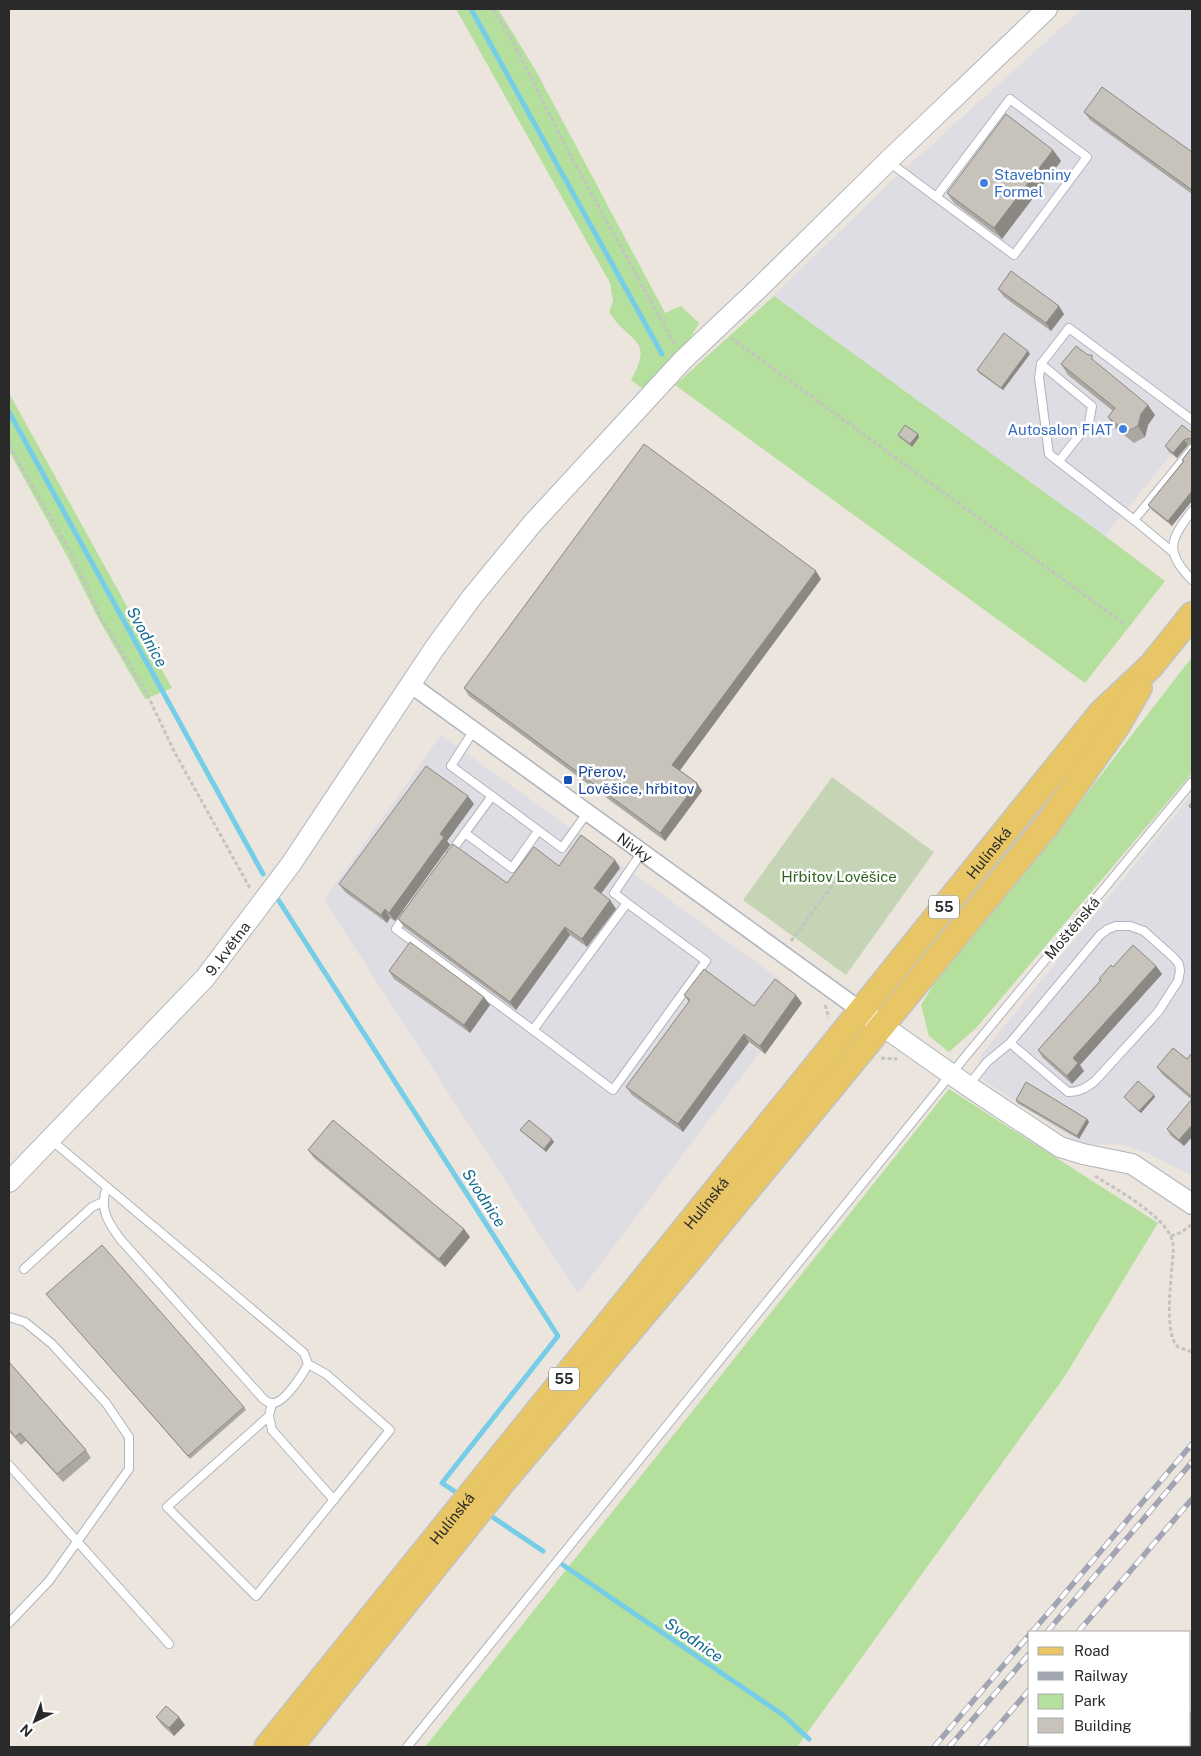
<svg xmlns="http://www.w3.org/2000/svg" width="1201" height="1756" font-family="'Public Sans',sans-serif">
<rect width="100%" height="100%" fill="#ebe5dd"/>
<g fill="#dfdde4">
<path d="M1082 9H1192V429L1105 536 774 296 887 185Z"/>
<path d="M441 735 782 981 742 1039 760 1052 578 1294 324 900Z"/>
<path d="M1192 794V1176L1149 1154 1124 1145 1080 1144 976 1075 981 1055Z"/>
</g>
<g fill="#b5df9d">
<path d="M456 9H498L536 71 665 313 681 306 699 323 688 342 643 389 631 380C655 337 629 344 609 312L613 301 610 283Z"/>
<path d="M774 296 1105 536 1165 581 1085 683 675 385Z"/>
<path d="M9 393 172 688 145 699 98 618 67 556 9 451Z"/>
<path d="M1192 657V773L976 1028 949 1052 929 1036 921 1005 936 981 1057 832Z"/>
<path d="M949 1089 1158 1223 1065 1376 797 1747H425Z"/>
</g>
<path fill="#c5d4b5" d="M832 777 934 852 846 975 743 900Z"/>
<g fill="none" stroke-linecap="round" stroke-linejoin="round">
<g stroke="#76cde7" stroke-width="5">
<path d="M471 9 662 354"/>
<path d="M9 412 263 874"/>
<path d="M279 901 558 1336 442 1483 457 1493"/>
<path d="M488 1514 543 1551"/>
<path d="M563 1565 783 1715 809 1739"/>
</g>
<g stroke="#b0b4bd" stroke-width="10">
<g id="service">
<path d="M889 162C931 193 972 224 1014 255L1087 157 1010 99 936 197"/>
<path d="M1041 364 1092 406 1089 423 1059 461"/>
<path d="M1192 511C1170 540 1164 551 1192 580"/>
<path d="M1134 520 1049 454 1039 378 1041 364 1069 328 1192 420"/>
<path d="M1174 553 1134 520 1192 449"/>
<path d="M474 730 451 766 492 796"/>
<path d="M465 833 512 868 538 831"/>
<path d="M451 852 492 796 562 848 587 813"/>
<path d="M627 903 533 1030 613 1090 706 961 627 903 614 893 642 852"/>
<path d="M406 914 396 929 533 1030"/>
<path d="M968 1086 987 1062 1010 1043 1100 935 1108 929 1116 926H1130L1144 931 1174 958 1179 964 1180 971 1178 981 1158 1012 1095 1081C1086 1088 1079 1092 1068 1092L1010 1043"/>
<path d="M50 1139 304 1353 308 1364C303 1374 284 1404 272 1403 267 1403 262 1398 259 1394L121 1240C109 1224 98 1208 107 1187"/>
<path d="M24 1269 92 1207 103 1202"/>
<path d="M9 1317 25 1322 52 1344 106 1403 129 1437V1469L49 1581 9 1623"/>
<path d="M272 1403 269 1416 272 1430 334 1500"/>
<path d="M269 1416 167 1507 256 1596 390 1430 326 1374 308 1364"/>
<path d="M9 1465 169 1644"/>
<path d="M407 1747 951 1074 1192 782"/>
</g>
</g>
<g stroke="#b0b4bd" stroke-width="19">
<g id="minor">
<path id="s1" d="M410 684 860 1010"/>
</g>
</g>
<g stroke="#b0b4bd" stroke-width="22">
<g id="tertiary">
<path d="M870 1017 968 1086 1060 1147 1083 1154 1132 1164 1192 1204"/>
<path id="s2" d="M9 1182 205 978 291 864 434 649 472 597 532 524 683 360 759 288 888 161 1047 9"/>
</g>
</g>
<g stroke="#c3c3c3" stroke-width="28">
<g id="primary">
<path id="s3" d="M267 1747 1101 713 1151 666 1192 615"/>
<path d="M290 1747 501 1484 691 1258 1050 821 1117 726 1139 688"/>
</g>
</g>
<g stroke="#c3c3c3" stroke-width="3" stroke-dasharray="4 2.5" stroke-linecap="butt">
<path d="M493 9 511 38 567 149 675 345"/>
<path d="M731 338 1123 623"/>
<path d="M9 445 72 555 101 618 147 694 175 753 251 890"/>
<path d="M791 941 835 882"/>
<path d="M825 1005 829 1018"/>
<path d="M881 1058 897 1059"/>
<path d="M1095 1176C1116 1189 1159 1213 1170 1235 1175 1244 1173 1255 1172 1265 1171 1284 1164 1334 1178 1347L1192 1352"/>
<path d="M1171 1236 1182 1232 1192 1224"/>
</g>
<use href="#service" stroke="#fff" stroke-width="8"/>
<use href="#minor" stroke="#fff" stroke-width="16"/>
<use href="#tertiary" stroke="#fff" stroke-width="20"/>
<use href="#primary" stroke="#e8c565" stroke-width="25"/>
<g stroke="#a0a4b3" stroke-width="5.5">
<g id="rail">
<path d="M1032 1632 1192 1444"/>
<path d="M1047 1632 1192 1462"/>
<path d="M1078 1632 1192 1499"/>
<path d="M934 1747 1030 1634"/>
<path d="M949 1747 1030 1653"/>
<path d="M980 1747 1030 1689"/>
</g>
</g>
<use href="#rail" stroke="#fff" stroke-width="4" stroke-dasharray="11" stroke-linecap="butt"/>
</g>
<g fill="#aba8a1">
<path d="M1084 112 1192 152V194L1090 120Z"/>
<path d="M1053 150 1061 161 1002 239 954 203 947 193Z"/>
<path d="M998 289 1064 314 1051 331 1004 297Z"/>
<path d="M1030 354 1003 390 979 373 977 370Z"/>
<path d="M1097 363 1155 415 1148 425 1145 437 1134 443 1115 428 1108 417 1113 411 1068 375 1061 364Z"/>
<path d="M1192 433V444L1188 445 1177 458 1169 452 1165 446Z"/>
<path d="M918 434 919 437 912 447 900 438 898 435Z"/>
<path d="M1192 447 1172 526 1152 510 1148 505 1183 461 1182 460Z"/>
<path d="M821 579 680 770 697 783 702 791 665 841 469 696 464 688Z"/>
<path d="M474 804 447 841 450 845 395 921 390 918 387 923 345 892 339 884Z"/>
<path d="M559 866 620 868 601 894 610 900 616 909 587 947 570 935 516 1010 404 927 398 919Z"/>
<path d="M1156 966 1162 974 1080 1065 1084 1071 1072 1084 1043 1058 1038 1050 1101 980 1099 979 1113 967Z"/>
<path d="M389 971 490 1005 470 1033 394 979Z"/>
<path d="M684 995 754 1006 802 1003 765 1054 749 1042 683 1132 632 1095 626 1087 689 1002Z"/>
<path d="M1192 1053V1137L1184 1146 1171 1136 1167 1129 1192 1100 1162 1074 1157 1067 1187 1059Z"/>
<path d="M1154 1095 1155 1097 1141 1113 1126 1099 1124 1097Z"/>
<path d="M1016 1100 1087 1119 1089 1122 1079 1139 1017 1103Z"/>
<path d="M520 1130 554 1142 546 1152 522 1132Z"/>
<path d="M308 1150 464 1229 470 1237 445 1267 314 1158Z"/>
<path d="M48 1296 244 1407 246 1410 190 1459Z"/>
<path d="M9 1362 86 1450 91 1458 63 1482 26 1441 21 1445 9 1431Z"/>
<path d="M156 1717 185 1725 174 1736 162 1725Z"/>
</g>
<g fill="#8b8883">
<path d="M1053 150 1061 161 1002 239 994 228Z"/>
<path d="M1059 306 1064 314 1051 331 1046 323Z"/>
<path d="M1028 351 1030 354 1003 390 1001 388Z"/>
<path d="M1148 405 1155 415 1148 425 1145 437 1138 426 1141 414Z"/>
<path d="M918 434 919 437 912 447 910 444Z"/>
<path d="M1184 440 1188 445 1177 458 1173 453Z"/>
<path d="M1192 491V501L1172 526 1168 521Z"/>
<path d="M816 571 821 579 678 773 672 765Z"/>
<path d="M697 783 702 791 665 841 660 833Z"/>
<path d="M468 796 474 804 447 841 450 845 395 921 389 913 440 834Z"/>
<path d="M615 860 620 868 599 896 594 888Z"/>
<path d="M610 900 616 909 587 947 582 939Z"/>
<path d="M385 909 390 918 387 923 381 915Z"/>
<path d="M565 927 570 935 516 1010 510 1002Z"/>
<path d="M1156 966 1162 974 1080 1065 1084 1071 1072 1084 1067 1076 1073 1058Z"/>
<path d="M796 995 802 1003 765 1054 760 1046Z"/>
<path d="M484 997 490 1005 470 1033 464 1025Z"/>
<path d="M744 1034 749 1042 683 1132 678 1124Z"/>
<path d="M1154 1095 1155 1097 1141 1113 1139 1111Z"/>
<path d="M1087 1119 1089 1122 1079 1139 1077 1136Z"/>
<path d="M1192 1125V1137L1184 1146 1179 1140Z"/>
<path d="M552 1139 554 1142 546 1152 544 1149Z"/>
<path d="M464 1229 470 1237 445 1267 439 1259Z"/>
<path d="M179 1717 185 1725 174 1736 169 1728Z"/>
</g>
<g fill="#c7c3bb" stroke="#8b8883">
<path d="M1102 87 1192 152V190L1084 112Z"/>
<path d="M1006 114 1053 150 994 228 947 193Z"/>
<path d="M1011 271 1059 306 1046 323 998 289Z"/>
<path d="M1004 333 1028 351 1001 388 977 370Z"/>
<path d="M1076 346 1088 355H1092V359L1148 405 1141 414 1138 426 1126 432 1108 417 1115 408 1061 364Z"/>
<path d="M905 425 918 434 910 444 898 435Z"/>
<path d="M1182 425 1192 433V440L1189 438 1184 440 1173 453 1165 446Z"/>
<path d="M644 444 816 571 672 765 697 783 660 833 464 688Z"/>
<path d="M1192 447V491L1168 521 1148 505 1184 461 1182 460Z"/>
<path d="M426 766 468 796 440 834 444 837 389 913 385 909 381 915 339 884Z"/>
<path d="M1192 802V809L1189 806Z"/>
<path d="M581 835 615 860 594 888 610 900 582 939 565 927 510 1002 398 919 453 844 507 883 534 847 559 866Z"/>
<path d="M410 942 484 997 464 1025 389 971Z"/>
<path d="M1133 945 1156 966 1073 1058 1078 1063 1067 1076 1038 1050 1101 980 1099 979 1111 965 1113 967Z"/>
<path d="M704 969 754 1006 775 979 796 995 760 1046 744 1034 678 1124 626 1087 690 1000 684 995Z"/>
<path d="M1173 1048 1187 1059 1192 1053V1097L1157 1067Z"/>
<path d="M1138 1081 1154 1095 1139 1111 1124 1097Z"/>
<path d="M1026 1082 1087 1119 1077 1136 1016 1100Z"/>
<path d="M1192 1099V1125L1179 1140 1167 1129Z"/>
<path d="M333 1120 464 1229 439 1259 308 1150Z"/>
<path d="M529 1120 552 1139 544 1149 520 1130Z"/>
<path d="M102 1245 244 1407 188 1456 46 1294Z"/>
<path d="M9 1362 86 1450 57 1474 20 1433 15 1437 9 1429Z"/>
<path d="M166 1706 179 1717 169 1728 156 1717Z"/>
<path d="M1192 1710V1747H1167L1169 1745H1190V1713Z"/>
<path d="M1152 1745H1155L1158 1747H1149Z"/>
</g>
<g fill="#3f7fe0" stroke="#fff" stroke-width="2">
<circle cx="984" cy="183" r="5"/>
<circle cx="1123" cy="429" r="5"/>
</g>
<rect fill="#1a4fb4" stroke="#fff" stroke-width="2" x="563" y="775" width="10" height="10" rx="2.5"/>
<g text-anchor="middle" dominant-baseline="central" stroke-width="5" stroke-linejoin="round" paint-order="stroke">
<g fill="#fff" stroke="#6a6a6a" stroke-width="1">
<rect x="929" y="895.5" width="30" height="23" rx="4"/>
<rect x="549" y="1367.5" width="30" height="23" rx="4"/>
</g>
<g font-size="14" font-weight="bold" fill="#2a2a2a">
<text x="944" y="907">55</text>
<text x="564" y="1379">55</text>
</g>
<g font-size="15" fill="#366cbe" stroke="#fff" text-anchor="start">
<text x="994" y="174">Stavebniny<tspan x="994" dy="17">Formel</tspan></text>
<text x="1113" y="429" text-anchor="end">Autosalon FIAT</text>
</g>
<g font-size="15" fill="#164399" stroke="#fff" text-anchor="start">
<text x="578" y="771">Přerov,<tspan x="578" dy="17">Lověšice, hřbitov</tspan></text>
</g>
<g font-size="15" fill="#2a2a2a" stroke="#fff">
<text stroke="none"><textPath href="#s1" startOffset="278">Nivky</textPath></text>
<text stroke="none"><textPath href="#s3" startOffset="1149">Hulínská</textPath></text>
<text transform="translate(1072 928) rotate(-50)">Moštěnská</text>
<text stroke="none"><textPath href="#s2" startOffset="320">9. května</textPath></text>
<text stroke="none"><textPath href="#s3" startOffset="699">Hulínská</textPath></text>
<text stroke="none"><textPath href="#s3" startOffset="294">Hulínská</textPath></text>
</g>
<g font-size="15" fill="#2f631e" stroke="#fff">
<text x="839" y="876">Hřbitov Lověšice</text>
</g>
<g font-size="16" font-style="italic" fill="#156c93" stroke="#fff">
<text transform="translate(147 637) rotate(61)">Svodnice</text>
<text transform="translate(484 1198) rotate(57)">Svodnice</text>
<text transform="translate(694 1640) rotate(34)">Svodnice</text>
</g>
</g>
<rect width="1201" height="1756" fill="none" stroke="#2a2a2a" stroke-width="20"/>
<rect x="1028" y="1631" width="162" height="115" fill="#ffffff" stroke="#aaaaaa"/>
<rect x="1038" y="1647" width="25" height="8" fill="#e8c565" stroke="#aaaaaa"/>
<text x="1074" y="1656" font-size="15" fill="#2a2a2a">Road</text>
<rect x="1038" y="1672" width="25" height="8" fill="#a0a4b3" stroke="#aaaaaa"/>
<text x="1074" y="1681" font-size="15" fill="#2a2a2a">Railway</text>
<rect x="1038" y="1694" width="25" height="15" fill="#b5df9d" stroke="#aaaaaa"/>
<text x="1074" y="1706" font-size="15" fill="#2a2a2a">Park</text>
<rect x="1038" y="1718" width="25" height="15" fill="#c7c3bb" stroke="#aaaaaa"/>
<text x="1074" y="1731" font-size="15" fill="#2a2a2a">Building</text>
<g transform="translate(35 1721) rotate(222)" stroke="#ffffff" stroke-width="4" paint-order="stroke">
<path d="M0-4L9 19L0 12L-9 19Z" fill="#2a2a2a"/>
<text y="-8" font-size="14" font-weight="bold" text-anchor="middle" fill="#2a2a2a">N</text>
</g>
</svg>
